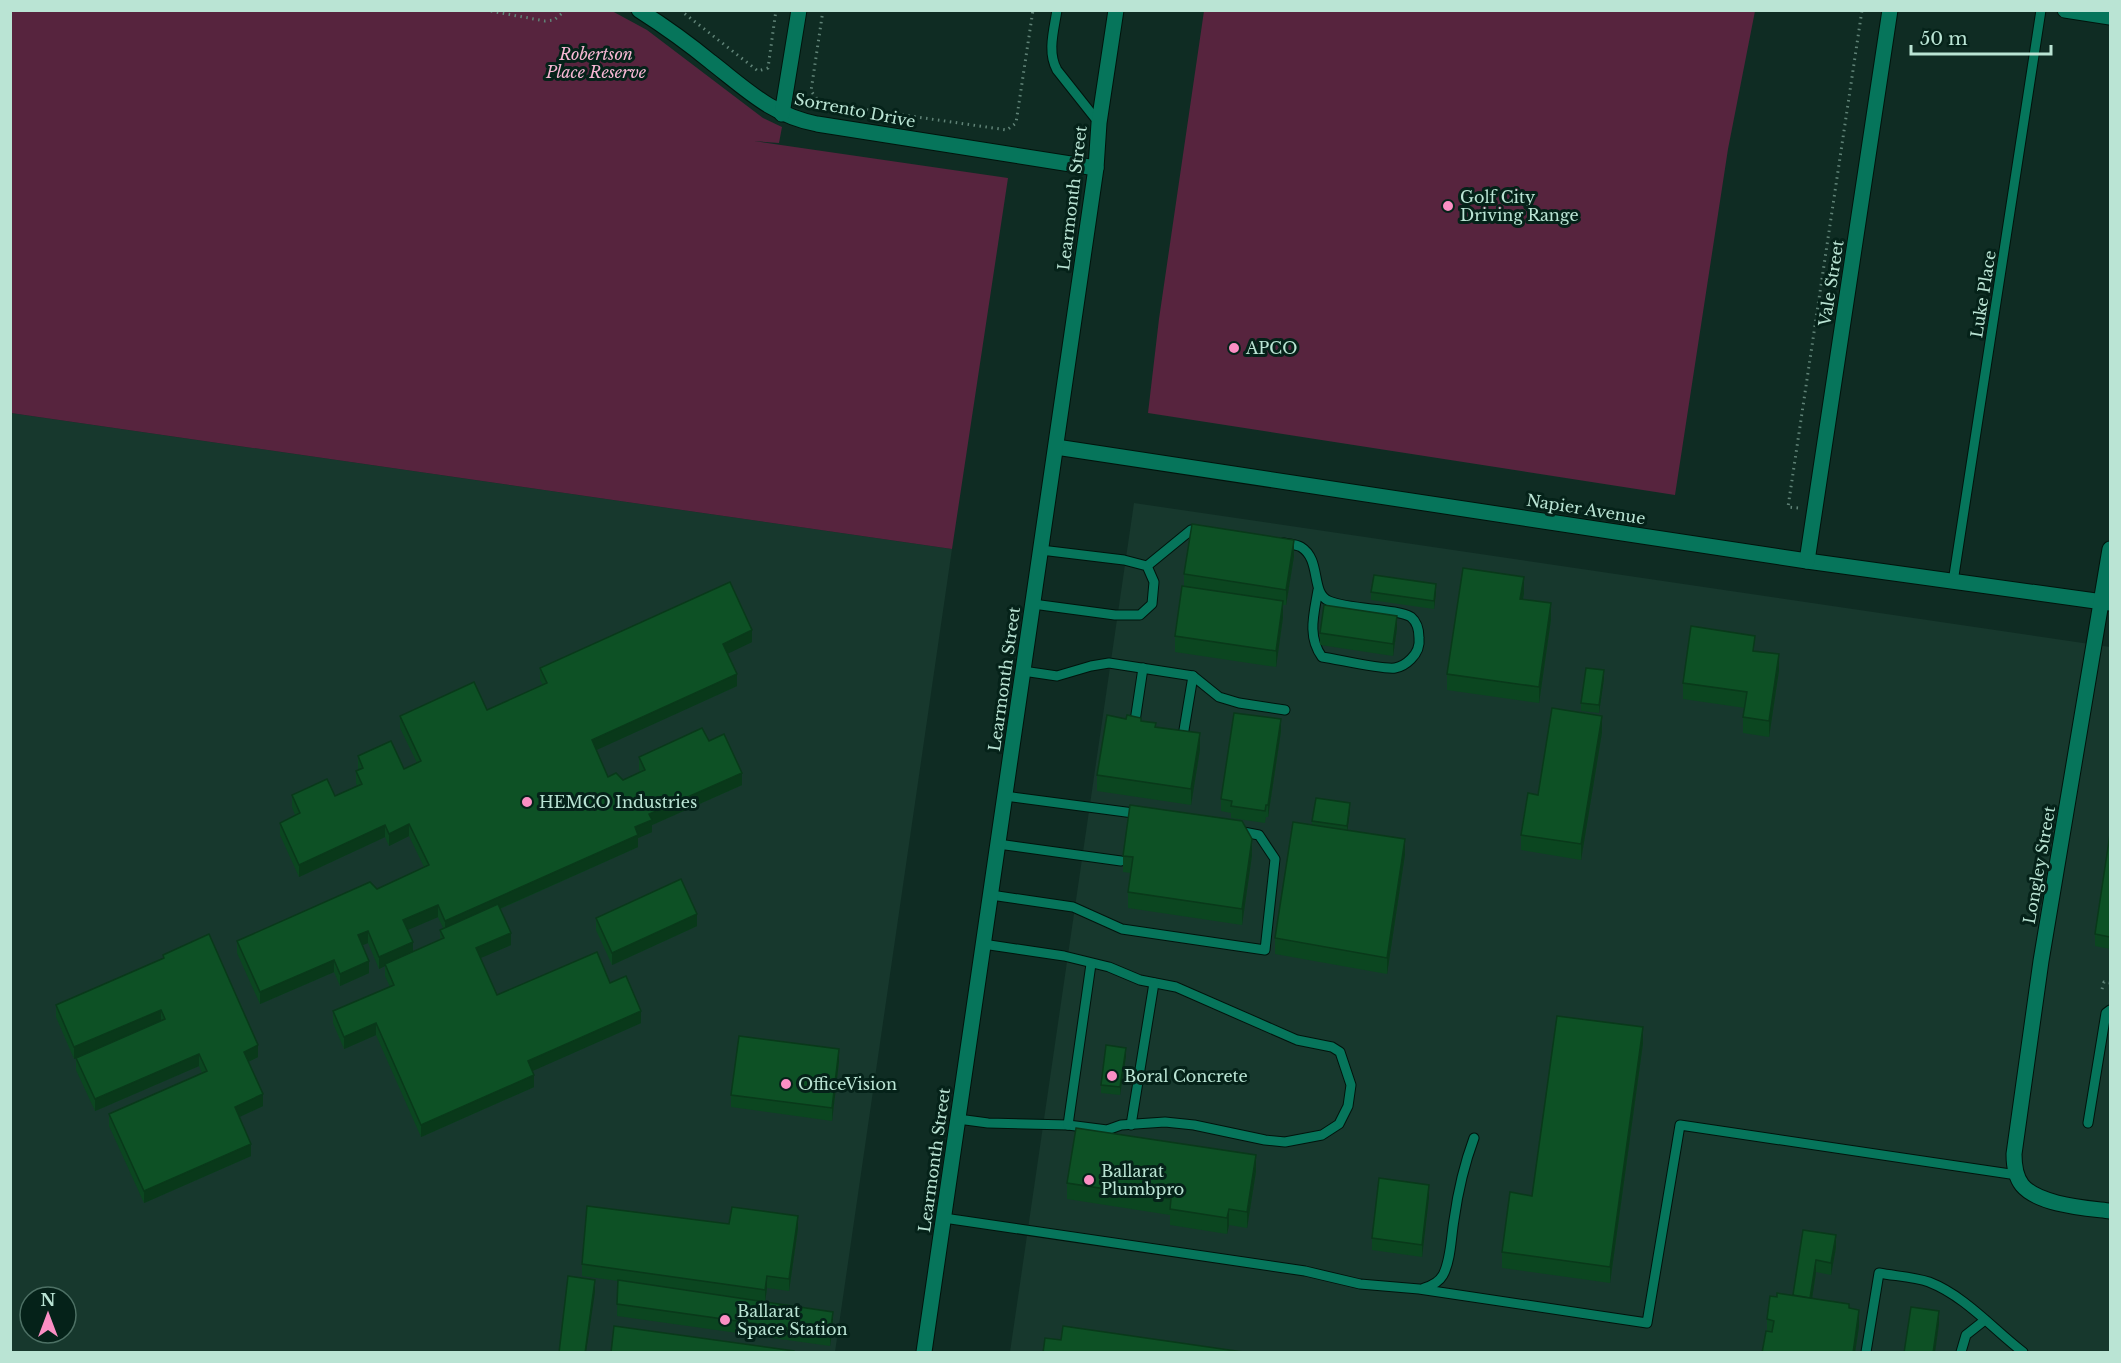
<svg xmlns="http://www.w3.org/2000/svg" width="2121" height="1363" font-family="'Libre Baskerville',serif">
<rect width="100%" height="100%" fill="#0f2c23"/>
<g fill="#17382d" fill-rule="evenodd">
<path d="M11 413 952 549 835 1352H11ZM30 1297H66V1333H30Z"/>
<path d="M1134 503 2110 647V1352H1010Z"/>
</g>
<g fill="#57243e">
<path d="M11 10 612 11 647 30 763 118 782 127 779 143 754 141 1008 178 952 549 11 413Z"/>
<path d="M1204 11H1755L1728 149 1675 495 1148 413 1159 319Z"/>
</g>
<g fill="none" stroke-linecap="round" stroke-linejoin="round">
<g stroke="#00140c" stroke-width="11">
<g id="service">
<path d="M1057 10C1054 30 1047 52 1057 70L1099 123"/>
<path d="M1283 543C1288 544 1296 544 1301 547 1322 560 1310 593 1329 601 1350 610 1396 608 1411 617 1417 622 1419 631 1419 638 1420 646 1417 653 1411 659 1407 663 1401 667 1395 668 1383 670 1337 659 1322 657 1307 636 1314 614 1318 590"/>
<path d="M1147 566 1191 530 1201 531"/>
<path d="M1953 582 2041 10"/>
<path d="M1033 604 1115 615H1140L1152 604 1154 582 1147 566 1124 560 1041 550"/>
<path d="M1023 671 1057 676 1091 666 1109 663 1193 676 1219 697 1239 703 1285 710"/>
<path d="M1134 728 1143 668"/>
<path d="M1183 736 1193 676"/>
<path d="M1005 796 1141 814"/>
<path d="M998 844 1121 861"/>
<path d="M991 895 1073 907 1122 929 1265 950 1275 859 1259 835 1238 831"/>
<path d="M958 1119 988 1123 1068 1125 1107 1130 1121 1125 1165 1122 1194 1125 1265 1140 1285 1142 1322 1135 1339 1124 1348 1106 1351 1085 1340 1052 1332 1047 1297 1040 1176 987 1140 980 1109 967 1064 956 983 944"/>
<path d="M2088 1123 2106 1013 2110 1010"/>
<path d="M1068 1125 1091 964"/>
<path d="M1131 1125 1154 983"/>
<path d="M944 1218 1305 1271 1360 1284 1419 1289 1647 1323 1680 1125 2017 1175"/>
<path d="M1424 1288C1431 1286 1439 1282 1443 1275 1451 1260 1451 1237 1454 1220 1458 1191 1464 1165 1474 1138"/>
<path d="M1866 1352 1879 1273C1895 1276 1914 1277 1929 1282 1965 1296 1993 1329 2023 1352"/>
<path d="M1961 1352 1966 1335 1985 1320"/>
</g>
</g>
<g stroke="#00140c" stroke-width="17">
<g id="minor">
<path d="M639 10C664 26 688 43 711 62 746 89 771 115 817 124L1096 168"/>
<path d="M2065 10 2110 17"/>
<path d="M782 114 799 10"/>
<path d="M1056 447 1807 561 2110 603"/>
<path d="M2110 549 2041 961 2014 1154C2014 1165 2015 1176 2022 1185 2038 1205 2087 1208 2110 1211"/>
<path d="M1807 561 1890 10"/>
</g>
</g>
<g stroke="#00140c" stroke-width="17">
<path id="tertiary" d="M924 1352 1096 168 1099 123 1116 10"/>
</g>
<g stroke="#608377" stroke-width="3" stroke-dasharray="1.5 4.5" stroke-linecap="butt">
<path d="M485 10 545 21 554 20 566 10"/>
<path d="M680 10 758 71 768 68 776 10"/>
<path d="M823 10 811 91 820 103 1007 130 1016 123 1033 10"/>
<path d="M1798 508 1788 507 1862 10"/>
<path d="M2102 989 2104 982 2110 983"/>
</g>
<use href="#service" stroke="#06755b" stroke-width="9"/>
<use href="#minor" stroke="#06755b" stroke-width="15"/>
<use href="#tertiary" stroke="#06755b" stroke-width="15"/>
</g>
<g fill="#0b4620" fill-rule="evenodd">
<path d="M1294 556 1286 605H1283V617L1276 667 1175 652V636L1184 586V574Z"/>
<path d="M1371 592H1436L1434 609 1371 600Z"/>
<path d="M1524 593 1523 599 1551 619 1539 703 1447 690V674Z"/>
<path d="M1397 628 1393 656 1320 645V633Z"/>
<path d="M752 642 728 653 737 686 596 750 608 777 623 780 640 772 639 769V757L709 741 742 785 652 825V832L638 838V847L500 909 511 945 480 958 497 995 610 983 641 1023 532 1071 534 1087 421 1137 376 1035 344 1049 333 1023V1011L390 987 385 976V966L379 969 368 943 362 945 369 973 340 986 334 972 260 1004 237 953V941L377 889 424 867 409 836 389 846 385 837 299 877 280 835V823L295 815 292 807V795L335 796 357 786 356 783V771L359 770 358 768V756L404 769 417 763 400 728V716L487 710 543 685 540 680V668ZM438 917 443 928 440 930V940L413 952 407 930Z"/>
<path d="M1755 651 1779 670 1769 737 1743 733V717L1745 708 1683 699V683Z"/>
<path d="M1604 678 1599 713 1581 711V703Z"/>
<path d="M1141 721 1156 727 1200 749 1191 805 1097 791V775Z"/>
<path d="M1281 731 1268 817H1266L1265 823 1231 818V813L1221 811V799Z"/>
<path d="M1602 732 1581 860 1521 850V835L1538 795Z"/>
<path d="M1350 811 1347 830 1405 854 1387 974 1275 954V938L1312 825V821Z"/>
<path d="M2110 834V949L2095 946V934Z"/>
<path d="M1252 855 1242 925 1128 908V892L1131 873 1123 872V856Z"/>
<path d="M596 918 697 926 612 965 596 930Z"/>
<path d="M163 955 258 1057 248 1062 263 1106 239 1117 251 1156 144 1203 109 1126V1114L202 1073 199 1066 95 1111 76 1070V1058L74 1059 56 1017V1005L163 958Z"/>
<path d="M1643 1043 1610 1283 1502 1268V1252L1532 1196Z"/>
<path d="M1126 1056 1120 1095 1101 1093V1085Z"/>
<path d="M839 1061 832 1121 731 1107V1095Z"/>
<path d="M1256 1171 1247 1228 1229 1225 1227 1234 1170 1225V1215L1067 1199V1183Z"/>
<path d="M1429 1197 1422 1257 1372 1250V1238Z"/>
<path d="M729 1224 798 1228 789 1291 767 1288 765 1302 833 1324 830 1346 617 1316 618 1281 582 1276V1264Z"/>
<path d="M1803 1230 1836 1247 1831 1275 1816 1272 1812 1298 1849 1308 1859 1326 1855 1353 1767 1331V1319L1777 1297 1793 1295Z"/>
</g>
<g fill="#09391a">
<path d="M1294 540V556L1286 605V590Z"/>
<path d="M1524 577V593L1520 615V599Z"/>
<path d="M1436 584V592L1434 609V601Z"/>
<path d="M1283 601V617L1276 667V651Z"/>
<path d="M1551 603V619L1539 703V687Z"/>
<path d="M1397 616V628L1393 656V644Z"/>
<path d="M752 630V642L723 656V644Z"/>
<path d="M1779 654V670L1769 737V721Z"/>
<path d="M1604 670V678L1599 713V705Z"/>
<path d="M737 674V686L592 752V740Z"/>
<path d="M1602 716V732L1581 860V844Z"/>
<path d="M1281 719V731L1268 817V805Z"/>
<path d="M1200 733V749L1191 805V789Z"/>
<path d="M742 773V785L652 825V832L638 838V847L445 933V921L635 827 649 814Z"/>
<path d="M1350 803V811L1347 834V826Z"/>
<path d="M409 824V836L389 846V834Z"/>
<path d="M385 825V837L299 877V865Z"/>
<path d="M1252 839V855L1242 925V909Z"/>
<path d="M1405 839V854L1387 974V958Z"/>
<path d="M438 905V917L403 932V920Z"/>
<path d="M697 914V926L612 965V953Z"/>
<path d="M368 931V943L358 947V935Z"/>
<path d="M511 933V945L476 960V948Z"/>
<path d="M413 942V954L385 964V966L379 969V957Z"/>
<path d="M334 960V972L260 1004V992Z"/>
<path d="M369 961V973L340 986V974Z"/>
<path d="M161 1010V1022L74 1059V1047Z"/>
<path d="M641 1011V1023L528 1073V1061Z"/>
<path d="M376 1023V1035L344 1049V1037Z"/>
<path d="M1643 1027V1043L1610 1283V1267Z"/>
<path d="M258 1045V1057L244 1064V1052Z"/>
<path d="M1126 1048V1056L1120 1095V1087Z"/>
<path d="M839 1049V1061L832 1121V1108Z"/>
<path d="M199 1054V1066L95 1111V1099Z"/>
<path d="M534 1075V1087L421 1137V1125Z"/>
<path d="M263 1094V1106L235 1119V1107Z"/>
<path d="M251 1144V1156L144 1203V1191Z"/>
<path d="M1256 1155V1171L1247 1228V1212Z"/>
<path d="M1429 1185V1197L1422 1257V1245Z"/>
<path d="M1229 1209V1225L1227 1234V1218Z"/>
<path d="M798 1216V1228L789 1291V1279Z"/>
<path d="M1836 1235V1247L1831 1275V1263Z"/>
<path d="M1816 1260V1272L1810 1312V1300Z"/>
<path d="M767 1276V1288L765 1302V1290Z"/>
<path d="M595 1280V1292L586 1353H585Z"/>
<path d="M1859 1310V1326L1855 1353H1853Z"/>
<path d="M1939 1311V1324L1935 1353H1933Z"/>
<path d="M833 1312V1324L830 1346V1334Z"/>
</g>
<g fill="#0d5125" stroke="#09391a" stroke-width="1.5">
<path d="M1192 524 1294 540 1286 590 1184 574Z"/>
<path d="M1463 568 1524 577 1520 599 1551 603 1539 687 1447 674Z"/>
<path d="M1374 575 1436 584 1434 601 1371 592Z"/>
<path d="M730 582 752 630 723 644 737 674 592 740 608 777 616 773 623 780 645 770 639 757 702 728 709 741 724 734 742 773 649 814 652 820 635 827 638 835 445 921 438 905 403 920 413 942 379 957 368 931 358 935 369 961 340 974 334 960 260 992 237 941 370 882 377 889 429 865 409 824 389 834 385 825 299 865 280 823 300 813 292 795 327 779 335 796 362 784 356 771 363 768 358 756 391 741 404 769 421 761 400 716 474 682 487 710 547 683 540 668Z"/>
<path d="M1182 586 1283 601 1276 651 1175 636Z"/>
<path d="M1324 605 1397 616 1393 644 1320 633Z"/>
<path d="M1691 626 1755 636 1753 651 1779 654 1769 721 1743 717 1747 692 1683 683Z"/>
<path d="M1586 668 1604 670 1599 705 1581 703Z"/>
<path d="M1552 708 1602 716 1581 844 1521 835 1528 793 1538 795Z"/>
<path d="M1234 713 1281 719 1268 805H1266L1265 811 1231 806 1232 801 1221 799Z"/>
<path d="M1107 715 1126 719 1127 715 1141 718V721L1156 723 1155 727 1200 733 1191 789 1097 775Z"/>
<path d="M1316 798 1350 803 1347 826 1312 821Z"/>
<path d="M1130 805 1242 821 1252 839 1242 909 1128 892 1133 857 1123 856Z"/>
<path d="M1293 822 1405 839 1387 958 1275 938Z"/>
<path d="M2110 834V937L2095 934Z"/>
<path d="M681 879 697 914 612 953 596 918Z"/>
<path d="M498 904 511 933 476 948 497 995 597 952 610 983 626 976 641 1011 528 1061 534 1075 421 1125 376 1023 344 1037 333 1011 394 985 385 964 444 938 440 930Z"/>
<path d="M209 934 258 1045 244 1052 263 1094 235 1107 251 1144 144 1191 109 1114 207 1071 199 1054 95 1099 76 1058 165 1019 161 1010 74 1047 56 1005 164 958 163 955Z"/>
<path d="M1557 1016 1643 1027 1610 1267 1502 1252 1510 1192 1532 1196Z"/>
<path d="M739 1036 839 1049 832 1108 731 1095Z"/>
<path d="M1106 1045 1126 1048 1120 1087 1101 1085Z"/>
<path d="M1076 1128 1256 1155 1247 1212 1229 1209 1227 1218 1170 1209 1171 1199 1067 1183Z"/>
<path d="M1379 1178 1429 1185 1422 1245 1372 1238Z"/>
<path d="M587 1206 729 1224 732 1207 798 1216 789 1279 767 1276 765 1290 582 1264Z"/>
<path d="M1803 1230 1836 1235 1831 1263 1816 1260 1810 1298 1793 1295Z"/>
<path d="M568 1276 595 1280 585 1353H559Z"/>
<path d="M618 1280 833 1312 830 1334 617 1304Z"/>
<path d="M1777 1293 1849 1304V1308L1859 1310 1853 1353H1762L1766 1331 1772 1332 1774 1321 1767 1319 1770 1296 1777 1297Z"/>
<path d="M1911 1307 1939 1311 1933 1353H1904Z"/>
<path d="M614 1326 794 1351V1353H611Z"/>
<path d="M1063 1326 1250 1353H1043L1045 1338 1061 1340Z"/>
</g>
<g fill="#fb8fc4" stroke="#052219" stroke-width="2">
<circle cx="1448" cy="206" r="6"/>
<circle cx="1234" cy="348" r="6"/>
<circle cx="527" cy="802" r="6"/>
<circle cx="1112" cy="1076" r="6"/>
<circle cx="786" cy="1084" r="6"/>
<circle cx="1089" cy="1180" r="6"/>
<circle cx="725" cy="1320" r="6"/>
</g>
<g text-anchor="middle" dominant-baseline="central" stroke-width="6" stroke-linejoin="round" paint-order="stroke">
<g font-size="16" font-style="italic" fill="#f7b7d4" stroke="#052219">
<text x="596" y="54">Robertson<tspan x="596" dy="18">Place Reserve</tspan></text>
</g>
<g font-size="16" fill="#bae4d4" stroke="#052219">
<text transform="translate(855 110) rotate(11)">Sorrento Drive</text>
<text transform="translate(1072 198) rotate(-83)">Learmonth Street</text>
<text transform="translate(1831 283) rotate(-81)">Vale Street</text>
<text transform="translate(1983 294) rotate(-81)">Luke Place</text>
<text transform="translate(1586 509) rotate(9)">Napier Avenue</text>
<text transform="translate(1004 679) rotate(-82)">Learmonth Street</text>
<text transform="translate(2039 865) rotate(-80)">Longley Street</text>
<text transform="translate(934 1160) rotate(-82)">Learmonth Street</text>
</g>
<g font-size="16" fill="#bae4d4" stroke="#052219" text-anchor="start">
<text x="1460" y="197">Golf City<tspan x="1460" dy="18">Driving Range</tspan></text>
<text x="1246" y="348">APCO</text>
<text x="539" y="802">HEMCO Industries</text>
<text x="1124" y="1076">Boral Concrete</text>
<text x="798" y="1084">OfficeVision</text>
<text x="1101" y="1171">Ballarat<tspan x="1101" dy="18">Plumbpro</tspan></text>
<text x="737" y="1311">Ballarat<tspan x="737" dy="18">Space Station</tspan></text>
</g>
</g>
<rect width="2121" height="1363" fill="none" stroke="#bae4d4" stroke-width="24"/>
<g transform="translate(48 1315)"><circle r="28" fill="#052219" stroke="#4d7064" stroke-width="1.5"/>
<path d="M0-4.5L10 22L0 15L-10 22Z" fill="#fb8fc4"/>
<text y="-9" font-size="16" font-weight="bold" text-anchor="middle" fill="#bae4d4">N</text>
</g>
<path d="M1911 45v9h140v-9" fill="none" stroke="#bae4d4" stroke-width="3"/>
<text x="1920" y="45" font-size="18" fill="#bae4d4" stroke="#052219" stroke-width="4.5" paint-order="stroke">50 m</text>
</svg>
